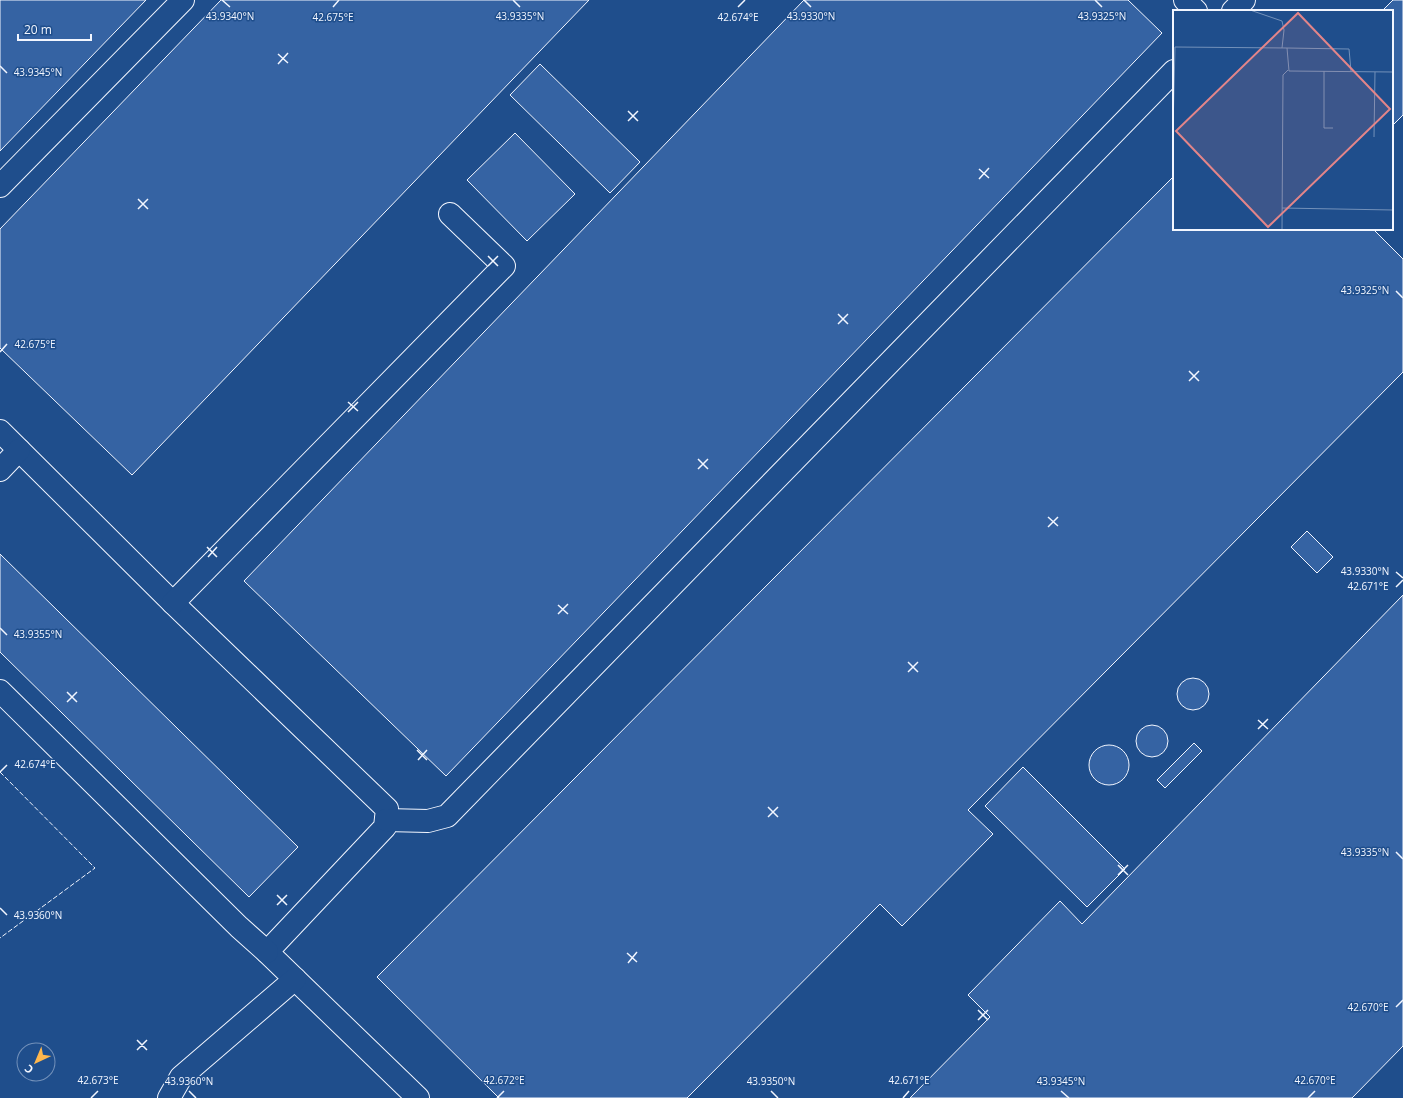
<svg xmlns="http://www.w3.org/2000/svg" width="1403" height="1098" font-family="'Open Sans',sans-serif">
<rect width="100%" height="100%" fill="#1f4e8c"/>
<g fill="#3563a3" stroke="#f2f6ff">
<path d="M0 0H146L0 151Z"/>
<path d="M221 0H589L132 475 0 348V229Z"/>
<path d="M804 0H1128L1162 33 446 776 244 581Z"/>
<path d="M1393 0H1403V115L1392 126V11H1382Z"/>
<path d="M540 64 640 162 610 193 510 95Z"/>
<path d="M515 133 575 194 527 241 467 180Z"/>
<path d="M1174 176V229H1373L1403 259V372L968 810 993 834 902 926 880 904 687 1098H499L377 977Z"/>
<path d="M1307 531 1333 557 1317 573 1291 547Z"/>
<path d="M0 554 298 847 249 897 0 652Z"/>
<path d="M1403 595V1046L1352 1098H910L990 1017 968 995 1060 901 1082 924Z"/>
<circle cx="1193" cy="694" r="16"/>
<circle cx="1152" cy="741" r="16"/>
<path d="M1194 743 1202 751 1165 788 1157 780Z"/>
<circle cx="1109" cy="765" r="20"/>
<path d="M1023 767 1125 869 1087 907 985 806Z"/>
</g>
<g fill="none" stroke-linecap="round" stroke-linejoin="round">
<g stroke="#f2f6ff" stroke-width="24">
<g id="minor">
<path d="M1185 0 1196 11"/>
<path d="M1233 11 1244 0"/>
<path d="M0 186 183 0"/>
<path d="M0 431 173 603 387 809 385 827 267 952 418 1098"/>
<path d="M0 470 19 450"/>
<path d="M173 603 504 266 450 214"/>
<path d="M0 691 239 927 267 952"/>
<path d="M386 820 428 821 447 816 1174 71"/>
<path d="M169 1098 181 1077 295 979"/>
</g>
</g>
<use href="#minor" stroke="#1f4e8c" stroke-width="22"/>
<path stroke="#f2f6ff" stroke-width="1" stroke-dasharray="5 2" stroke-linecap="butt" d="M0 772 95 868 0 938"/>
</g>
<path fill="none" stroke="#f2f6ff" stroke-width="1.5" d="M222 0 230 7M513 0 520 7M804 0 811 7M1095 0 1102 7M333 7 339 0M738 7 745 0M278 54 288 63M278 64 288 53M0 66 7 73M628 111 638 121M628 121 638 111M979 169 989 178M979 179 989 168M138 199 148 209M138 209 148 199M488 256 498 266M488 266 498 256M1396 291 1403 298M838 314 848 324M838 324 848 314M0 352 7 344M1189 371 1199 381M1189 381 1199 371M348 402 358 411M348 412 358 402M698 459 708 469M698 469 708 459M1048 517 1058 526M1048 527 1058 517M207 547 217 557M208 557 217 547M1396 572 1403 578M1396 587 1403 580M558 605 568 614M558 614 568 604M0 628 7 635M908 662 918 672M908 672 918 662M67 692 77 702M67 702 77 692M1258 720 1268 729M1258 729 1268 719M417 750 427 760M418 760 427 750M0 772 7 765M768 807 778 817M768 817 778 807M1396 852 1403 859M1118 865 1128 875M1118 875 1128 865M277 895 287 905M277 905 287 895M0 908 7 915M627 953 637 962M628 963 637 952M1396 1007 1403 1000M978 1010 988 1020M978 1020 988 1010M137 1040 147 1050M137 1050 147 1040M189 1091 196 1098M771 1091 778 1098M1061 1091 1069 1098M91 1098 98 1091M497 1098 504 1091M903 1098 909 1091M1308 1098 1315 1091"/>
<g transform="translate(1173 10)">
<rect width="220" height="220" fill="#1f4e8c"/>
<path fill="none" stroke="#7391ba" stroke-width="1" d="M4 0H29M77 0 109 11 111 20 109 38M114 38 176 39 178 61M151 61V118H160M0 120 2 37 114 38 116 61 220 62M201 127 202 62M109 198 220 200M109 220 110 65 115 60"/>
<path fill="#e38589" fill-opacity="0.15" stroke="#e38589" stroke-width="2" d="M125 3 217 99 95 217 3 121Z"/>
<rect width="220" height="220" fill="none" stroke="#f2f6ff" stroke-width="2"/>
</g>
<g font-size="10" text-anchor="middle" fill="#f2f6ff" stroke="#1f4e8c" stroke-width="3" stroke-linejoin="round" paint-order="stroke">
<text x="230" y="20">43.9340°N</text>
<text x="520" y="20">43.9335°N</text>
<text x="811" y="20">43.9330°N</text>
<text x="1102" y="20">43.9325°N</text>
<text x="333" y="21">42.675°E</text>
<text x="738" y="21">42.674°E</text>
<text x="38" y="76">43.9345°N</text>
<text x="1365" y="294">43.9325°N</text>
<text x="35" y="348">42.675°E</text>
<text x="1365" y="575">43.9330°N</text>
<text x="1368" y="590">42.671°E</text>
<text x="38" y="638">43.9355°N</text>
<text x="35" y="768">42.674°E</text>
<text x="1365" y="856">43.9335°N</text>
<text x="38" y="919">43.9360°N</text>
<text x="1368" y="1011">42.670°E</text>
<text x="98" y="1084">42.673°E</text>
<text x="504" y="1084">42.672°E</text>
<text x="909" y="1084">42.671°E</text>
<text x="1315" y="1084">42.670°E</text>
<text x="189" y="1085">43.9360°N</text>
<text x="771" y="1085">43.9350°N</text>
<text x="1061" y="1085">43.9345°N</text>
</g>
<g transform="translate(36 1062) rotate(224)"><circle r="19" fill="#1f4e8c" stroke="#7391ba"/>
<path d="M0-3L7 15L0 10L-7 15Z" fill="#ffb74d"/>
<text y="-6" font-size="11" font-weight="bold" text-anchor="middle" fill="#f2f6ff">С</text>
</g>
<path d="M18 34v6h73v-6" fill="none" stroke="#f2f6ff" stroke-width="2"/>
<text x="24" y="34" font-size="12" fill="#f2f6ff" stroke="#1f4e8c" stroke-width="3" paint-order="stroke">20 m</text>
</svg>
